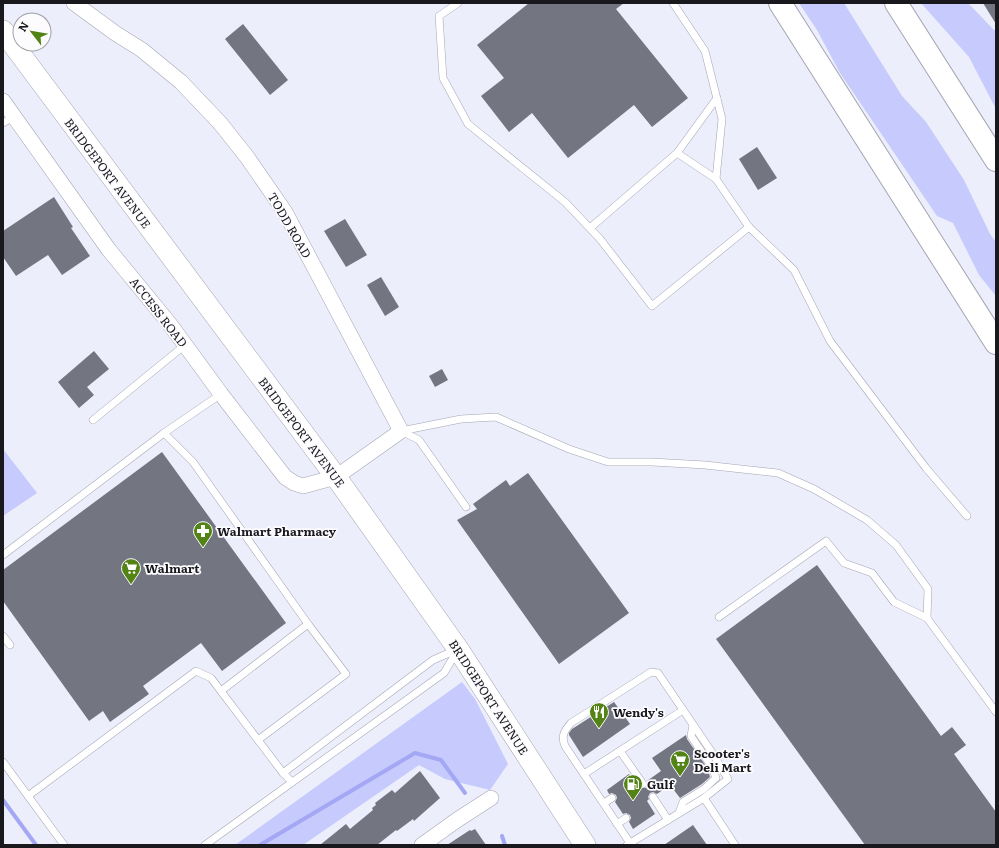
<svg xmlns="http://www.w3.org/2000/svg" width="999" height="848" font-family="Literata,serif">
<rect width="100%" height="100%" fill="#eceefb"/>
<g fill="#c6cafc">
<path d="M799 3H844L902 96 926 122 964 180 990 234 996 242V296L979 275 953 223 937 216 840 73 817 30Z"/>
<path d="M921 3H968L994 30 996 29V109L969 57Z"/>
<path d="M3 449 37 493 3 516Z"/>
<path d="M462 682 475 699 508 764 490 790 445 779 419 765 303 845H235Z"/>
</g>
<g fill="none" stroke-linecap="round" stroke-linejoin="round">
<g stroke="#a4a8f4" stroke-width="4">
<path d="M3 800 36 845"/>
<path d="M502 836 505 845"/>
<path d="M260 845 415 753 441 760 465 793"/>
</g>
</g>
<g fill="#737581">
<path d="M529 3H624L616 9 688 98 652 127 634 105 568 158 532 113 509 132 481 96 504 78 477 45Z"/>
<path d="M983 3H996V24Z"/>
<path d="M243 24 288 80 270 95 225 39Z"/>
<path d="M757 147 777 178 758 190 739 159Z"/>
<path d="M54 197 73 227 71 228 90 256 62 275 48 255 16 276 3 257V231Z"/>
<path d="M345 219 367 255 346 267 324 231Z"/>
<path d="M381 277 399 307 385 316 367 285Z"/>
<path d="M94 351 109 369 87 387 94 395 79 408 58 382Z"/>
<path d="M442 369 448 380 435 387 429 376Z"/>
<path d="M162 452 286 623 222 671 201 643 143 686 149 694 110 722 103 711 89 721 3 601V570Z"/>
<path d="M528 473 629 613 559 664 457 520 477 509 473 504 506 480 510 486Z"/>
<path d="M817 565 941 736 952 727 966 745 954 754 996 812V845H865L716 639Z"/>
<path d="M614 702 630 724 583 757 569 735V733L572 729Z"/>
<path d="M686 735 687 739 708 769 710 777 702 784 680 798 670 785 657 794 653 792 650 793 648 797 649 799 647 801 655 814 633 829 629 822 631 818 630 815 626 813 623 814 615 802 617 798 616 795 612 793 609 794 607 790 629 774 638 788H646L648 786 647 781 661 771 652 758Z"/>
<path d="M420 771 440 798 414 821 413 819 397 831 396 830 377 845H320L346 824 350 829 373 810 372 808 376 805 375 803 392 790 395 793Z"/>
<path d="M693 825 707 845H664Z"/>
<path d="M475 829 486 845H447L470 830 471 831Z"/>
</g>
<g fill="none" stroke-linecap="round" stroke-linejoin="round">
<g stroke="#a4a5b2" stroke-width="8">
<g id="service">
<path d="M458 3 439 16 443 78 468 124 565 202 600 239 652 306 749 227"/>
<path d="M673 3 705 51 722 119 716 179 749 227 794 270 830 341 926 468 967 516"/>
<path d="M3 123 14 117"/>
<path d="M677 153 717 98"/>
<path d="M590 228 677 153 716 179"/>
<path d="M93 420 185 345"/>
<path d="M401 431 461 419 496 417 569 449 608 462H652L705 465 778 473 814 489 867 520 896 545 928 589 927 618 996 712"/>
<path d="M401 431 419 440 466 507"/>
<path d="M164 433 193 462 308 624 346 674 258 740"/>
<path d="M3 555 164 433 221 394"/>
<path d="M719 617 826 541 844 563 872 573 894 602 927 618"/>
<path d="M3 636 10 645"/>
<path d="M221 691 308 624"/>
<path d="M620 751 643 784"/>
<path d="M3 762 64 845"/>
<path d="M283 773 433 660 456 650"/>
<path d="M584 774 683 710"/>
<path d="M28 796 196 671 211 678 283 773 292 782"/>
<path d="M653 797 668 820"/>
<path d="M704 798 735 845"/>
<path d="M604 803 612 798"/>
<path d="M679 813 683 802 704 789 716 778 712 767 691 736 693 725"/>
<path d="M617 824 626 818"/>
<path d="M205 845 444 673 457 651"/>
<path d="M627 845 704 798 728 779 713 754 658 673 651 672 571 723C564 731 561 736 565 746L630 843"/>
</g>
</g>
<g stroke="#a4a5b2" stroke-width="16">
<g id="minor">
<path d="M3 101 109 250 169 323 221 394 285 477 294 483 303 486 336 477 401 431 285 212 247 157 220 123 181 82 142 50 115 33 74 3"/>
<path d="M422 845 457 820 491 798"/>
</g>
</g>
<g stroke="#a4a5b2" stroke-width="22">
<path id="secondary" d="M3 31 336 477 458 649 585 845"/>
</g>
<g stroke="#a4a5b2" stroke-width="24">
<g id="motorway">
<path d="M780 3 996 343"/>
<path d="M896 3 996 160"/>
</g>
</g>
<use href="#service" stroke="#fff" stroke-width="7"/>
<use href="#minor" stroke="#fff" stroke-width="15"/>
<use href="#secondary" stroke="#fff" stroke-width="21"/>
<use href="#motorway" stroke="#fff" stroke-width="22"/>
</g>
<defs>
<g id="pharmacy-pin" transform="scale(1)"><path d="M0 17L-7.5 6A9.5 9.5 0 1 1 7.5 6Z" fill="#538315" stroke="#fcfcff"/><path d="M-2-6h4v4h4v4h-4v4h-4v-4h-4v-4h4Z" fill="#fff"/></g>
<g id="supermarket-pin" transform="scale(1)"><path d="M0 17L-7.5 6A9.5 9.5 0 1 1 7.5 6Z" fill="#538315" stroke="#fcfcff"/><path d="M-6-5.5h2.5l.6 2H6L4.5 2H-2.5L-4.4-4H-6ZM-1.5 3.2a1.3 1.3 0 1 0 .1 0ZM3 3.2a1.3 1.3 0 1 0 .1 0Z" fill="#fff"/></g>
<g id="restaurant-pin" transform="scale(1)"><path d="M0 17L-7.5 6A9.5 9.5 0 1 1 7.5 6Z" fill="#538315" stroke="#fcfcff"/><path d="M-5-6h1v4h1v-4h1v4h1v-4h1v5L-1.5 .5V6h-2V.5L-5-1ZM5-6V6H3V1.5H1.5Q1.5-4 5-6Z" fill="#fff"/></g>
<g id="fuel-pin" transform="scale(1)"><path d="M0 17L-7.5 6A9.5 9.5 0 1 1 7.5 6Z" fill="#538315" stroke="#fcfcff"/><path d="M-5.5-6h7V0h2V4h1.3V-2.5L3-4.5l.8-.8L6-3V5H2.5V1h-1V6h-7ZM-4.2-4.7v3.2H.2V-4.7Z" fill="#fff"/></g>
</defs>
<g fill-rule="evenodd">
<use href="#pharmacy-pin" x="203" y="531"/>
<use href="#supermarket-pin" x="131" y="568"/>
<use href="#restaurant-pin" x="599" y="712"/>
<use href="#supermarket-pin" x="680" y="760"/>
<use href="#fuel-pin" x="633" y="784"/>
</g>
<g text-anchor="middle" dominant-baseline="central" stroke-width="3.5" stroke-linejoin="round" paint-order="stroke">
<g font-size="12" fill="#18181d" stroke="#fcfcff">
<text transform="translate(108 173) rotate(53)">BRIDGEPORT AVENUE</text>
<text transform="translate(290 225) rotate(60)">TODD ROAD</text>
<text transform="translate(159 312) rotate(52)">ACCESS ROAD</text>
<text transform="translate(302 432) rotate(53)">BRIDGEPORT AVENUE</text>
<text transform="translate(489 697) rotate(57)">BRIDGEPORT AVENUE</text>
</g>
<g font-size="12" font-weight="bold" fill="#18181d" stroke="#fcfcff" text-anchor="start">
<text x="217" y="531">Walmart Pharmacy</text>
<text x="145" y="568">Walmart</text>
<text x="613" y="712">Wendy's</text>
<text x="694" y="753">Scooter's<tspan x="694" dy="14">Deli Mart</tspan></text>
<text x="647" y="784">Gulf</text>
</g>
</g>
<rect width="999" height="848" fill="none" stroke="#18181d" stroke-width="8"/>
<g transform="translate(32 32) rotate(301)"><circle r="19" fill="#fcfcff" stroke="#a1a1a5"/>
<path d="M0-3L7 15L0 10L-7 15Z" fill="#538315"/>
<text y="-6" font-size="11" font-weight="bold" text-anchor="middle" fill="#18181d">N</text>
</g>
</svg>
